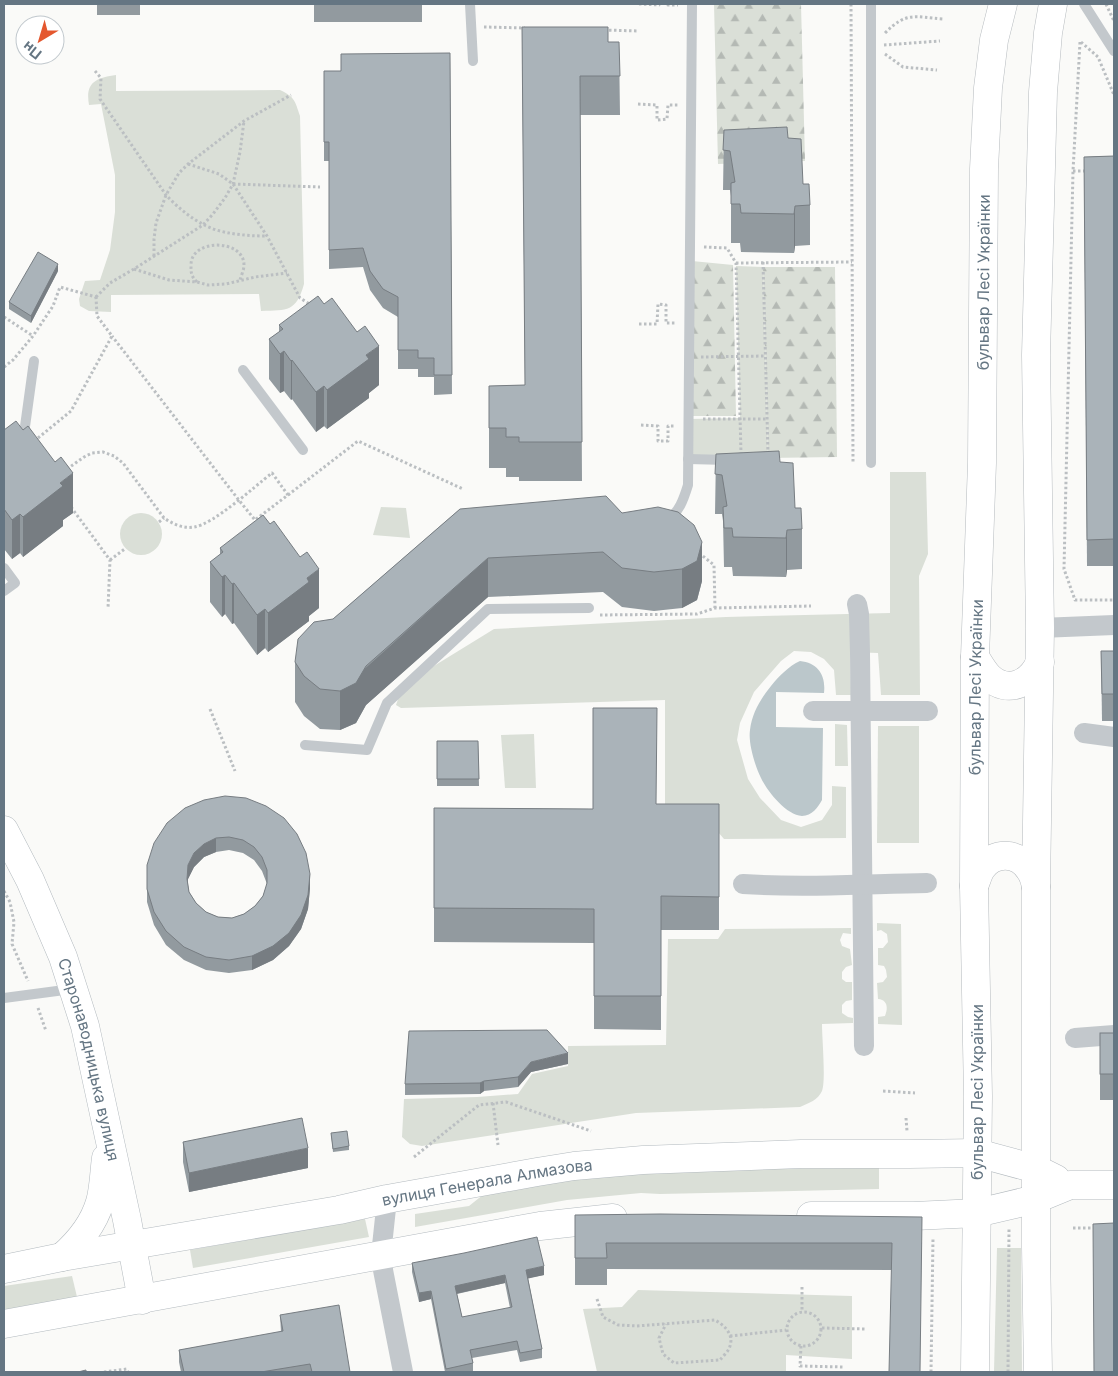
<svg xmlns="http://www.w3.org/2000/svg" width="1118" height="1376" font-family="Inter,sans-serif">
<defs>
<pattern id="forest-firs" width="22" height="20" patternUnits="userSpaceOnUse" patternTransform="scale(1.25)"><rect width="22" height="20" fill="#dadfd7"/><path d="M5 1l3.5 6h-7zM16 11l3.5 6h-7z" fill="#b4b9b4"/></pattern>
</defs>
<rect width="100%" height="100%" fill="#fafaf8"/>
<g fill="#dadfd7">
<path d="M116 75V91L280 90C295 97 295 101 300 116L304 284C296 312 288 310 261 311L259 294 111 295V312L89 311 80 306 79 299 85 281 100 280 110 250 115 212V175L101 104 89 105C85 82 96 78 116 75Z"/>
<path d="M736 266 763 267 768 458 688 459 689 419 740 418Z"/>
<path d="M890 472H926L928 554 919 576 920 695H881L878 653 850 652 851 695H836L834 670 824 659 811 652 794 651 781 661 754 692 740 723 737 740 748 779 760 798 781 820 801 827 822 820 832 805V786L846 787V838L724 839 718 832 665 829V700L401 708 396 705 403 685 494 629 726 617 890 613Z"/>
<path d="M381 507 406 508 410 538 373 535Z"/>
<circle cx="141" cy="534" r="21"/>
<path d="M835 724 847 725 848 766H835Z"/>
<path d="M878 726H919V843H877Z"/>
<path d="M534 734 536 788H505L501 735Z"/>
<path d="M877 923 901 924 902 1025 878 1024V1017L885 1016C888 1008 888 1000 878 999L877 983 883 982 887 977 886 970 884 966 878 965V948H883L888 942 887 934 881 930 877 931Z"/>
<path d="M851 928V934L843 933 840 940 842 946 850 949 852 965 846 967 842 972V979L846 982H852V1000L846 1001 842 1005V1013L848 1017 853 1018V1023L822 1024C822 1038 826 1081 822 1091 818 1100 809 1103 800 1107L636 1113 422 1146 410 1144 402 1137 404 1099 477 1097 518 1094 532 1074 568 1066V1046L666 1045 668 939H718L725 929Z"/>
<path d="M879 1168V1189L660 1194 641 1193 567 1200 415 1227V1214L469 1206 484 1194 558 1181 659 1169Z"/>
<path d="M365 1219 369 1237 193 1268 190 1250Z"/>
<path d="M997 1248H1021L1022 1372H994Z"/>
<path d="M72 1276 78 1301 4 1314V1286Z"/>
<path d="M638 1290 852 1296V1359L786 1355V1372H597L583 1309 622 1307Z"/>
</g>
<g fill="url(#forest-firs)">
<path d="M714 4H801L805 161 718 164Z"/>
<path d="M692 261 733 265 736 416H691Z"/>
<path d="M763 267H835L837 457 768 458Z"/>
</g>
<path fill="#bbc7cb" d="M800 661C818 663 826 675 824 693L776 692V727L823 728 822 800C818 807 812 816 802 816 786 815 767 791 761 778 755 766 748 743 750 730 752 713 761 698 771 686 779 676 789 666 800 661Z"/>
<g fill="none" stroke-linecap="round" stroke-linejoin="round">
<g stroke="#b3babf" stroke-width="29">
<g id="secondary">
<path id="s1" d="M4 830 30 880 63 957 85 1026 127 1220 142 1300"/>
<path d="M811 1216H914L977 1213 1036 1199 1070 1185H1114"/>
<path d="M62 1257C78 1243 94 1223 100 1202 104 1188 104 1172 106 1158"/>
<path id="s2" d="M4 1269 62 1257 339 1210 387 1199 537 1172 574 1166 643 1160 801 1154H909L977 1153 1036 1169 1056 1179"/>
<path d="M4 1324 540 1226 613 1218"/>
</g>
</g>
<g stroke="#b5babe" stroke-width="29">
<g id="primary">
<path d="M975 657C979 663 983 671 989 677 1008 695 1031 683 1040 662"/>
<path d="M974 886C977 880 978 873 982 868 994 851 1018 852 1029 869 1033 874 1035 881 1036 887"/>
<path id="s3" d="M975 1372 978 1096 974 886 975 657 982 463 984 169 988 88 994 40 1003 4"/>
<path d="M1038 1372 1036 1247V887L1040 628 1036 355 1043 92 1048 33 1053 4"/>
</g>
</g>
<g stroke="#bbbfc2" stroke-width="3" stroke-dasharray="2.5 2.5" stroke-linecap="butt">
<path d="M639 4 659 5V4"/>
<path d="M668 4V5H678"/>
<path d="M851 4 853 462"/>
<path d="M1106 4 1114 21"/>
<path d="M484 27 525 28"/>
<path d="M604 30 639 31"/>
<path d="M885 33C907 11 915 17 943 19"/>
<path d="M1080 42 1073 171 1064 569 1075 600H1114"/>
<path d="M1081 42 1098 57 1114 95"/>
<path d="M884 45 940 41"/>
<path d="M885 54 903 67 937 70"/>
<path d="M95 71 101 78 100 99 166 195C180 210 200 226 220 231 236 235 251 236 267 236"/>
<path d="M638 104 657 105V120L667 119 668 105H678"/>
<path d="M188 164 219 174 233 184 267 236 300 298 311 305"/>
<path d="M1073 171H1086"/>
<path d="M233 184 320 187"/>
<path d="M704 247 727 248 736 263 741 454"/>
<path d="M154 256V239L156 223 166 195 179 173 188 164 244 121 291 95"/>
<path d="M763 262 768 454"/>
<path d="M736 263 852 262"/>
<path d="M134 269 169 280 197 282 208 285 226 284 255 277 287 273"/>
<path d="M197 282C191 276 191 273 191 265 191 238 244 239 244 265 244 270 241 276 240 280"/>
<path d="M96 297 110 283 134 269 203 225 213 214 225 198 233 184 240 152 244 121"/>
<path d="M4 317 33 336"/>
<path d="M639 324H657L658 304 666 305V323H676"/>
<path d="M701 357 765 356"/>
<path d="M4 367 13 360 33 336 53 306 60 287 96 297"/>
<path d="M703 419H767"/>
<path d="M641 425 658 426V441H668V426H675"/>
<path d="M38 438 71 411 112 336 97 316 96 297"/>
<path d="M67 469 84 457 92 453 103 452 114 456 123 463 164 518C173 524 183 529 194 527 214 524 254 487 272 473L288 495 255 520 238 499 112 336"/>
<path d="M288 495 358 441 463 489"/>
<path d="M71 507 110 560 108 609"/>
<path d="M159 522 164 518"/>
<path d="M699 553 714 565 715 608"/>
<path d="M110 560 126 548"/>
<path d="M600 615 697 614 715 608 811 606"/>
<path d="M210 709 235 771"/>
<path d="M4 891 10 902 14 922 12 944 28 981"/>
<path d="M38 1008 46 1031"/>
<path d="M883 1091 915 1093"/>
<path d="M493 1103 498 1145"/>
<path d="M906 1118 907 1131"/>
<path d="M414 1157 479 1105 506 1102 591 1131"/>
<path d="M1073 1228H1098"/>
<path d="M802 1287V1312"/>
<path d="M597 1299 603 1317 618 1325 637 1326 715 1320C724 1325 734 1334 730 1346 729 1351 723 1356 720 1360L674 1363 663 1354 659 1338 666 1324"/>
<circle cx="804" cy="1329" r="17"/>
<path d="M822 1328 867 1329"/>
<path d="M730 1336 786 1330"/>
<path d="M801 1346 800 1366 843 1367"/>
<path d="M104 1372 127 1369 128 1372"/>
<path d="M931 1372 933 1238"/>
<path d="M1008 1372 1009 1228"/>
</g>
<g stroke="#c3c8cc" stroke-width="10">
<path d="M470 4 473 61"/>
<path d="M871 4V463"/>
<path d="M1084 4 1114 51"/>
<path d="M243 370 303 450"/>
<path d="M23 441 34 361"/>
<path d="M688 459 728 460"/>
<path d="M666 520C679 514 684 498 688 485L692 4"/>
<path d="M4 568 15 583 4 591"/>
<path d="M305 745 367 750 387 703 488 609 589 608"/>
<path d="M4 998 72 989"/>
</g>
<g stroke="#c3c8cc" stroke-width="20">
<path d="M857 604 859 614 860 653 864 1046"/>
<path d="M1040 628 1114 625"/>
<path d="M813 711H928"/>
<path d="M1084 733 1114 737"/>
<path d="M743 884C805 888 866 884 927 883"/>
<path d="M1075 1038 1114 1035"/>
<path d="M387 1199 381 1255 383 1270 403 1372"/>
</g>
<use href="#secondary" stroke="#fff" stroke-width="28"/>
<use href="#primary" stroke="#fff" stroke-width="28"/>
</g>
<g fill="#929a9f" fill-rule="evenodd">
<rect x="97" y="4" width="43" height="11"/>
<rect x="314" y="4" width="108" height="18"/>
<path d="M522 27 608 42H619L620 115H580L582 481H519V477H506V468H489V386L525 385Z"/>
<path d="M450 53 452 394 434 395V377H418V369H398V317L383 308 370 290 363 267 329 269V161H324V71H341Z"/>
<path d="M724 130 788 138 810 205V245L795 246 794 253 741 252 740 243H731V196L730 190H723Z"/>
<path d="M1114 156V566H1087L1084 157Z"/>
<path d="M58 271 31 323 9 309V302Z"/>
<path d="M279 325 379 385 369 393V398L327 429 324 426 316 432 292 399 291 400 284 391 280 393 269 379V339L279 332Z"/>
<path d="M4 430H23L73 513 63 520V526L23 557 20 553 12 559 4 549Z"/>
<path d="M716 454 780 462 802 529V569L787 570 786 577 733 576 732 567H724L723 521 722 514H715Z"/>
<path d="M460 509 622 513 702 581 697 600 682 608 654 611 622 607 603 592 488 597 366 705 356 723 340 730 320 729 304 716 295 702V662L333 619Z"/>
<path d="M270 524 319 608 309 616V621L268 652 265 648 257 655 234 623 232 624 225 614 222 617 210 602V562L220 555V548Z"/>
<path d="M1101 651H1114V721H1102Z"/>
<path d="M437 741H478L479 786H437Z"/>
<path d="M204 800 310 888 308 909 301 929 289 946 273 960 252 970 229 973 206 970 184 960 166 945 154 925 147 902V865ZM229 850 243 853 254 860 262 871 267 884 263 896 255 906 244 914 232 918 218 917 206 912 196 903 189 892 188 884V879L194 867 204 857 216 852Z"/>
<path d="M657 804H719V930H661V1030L594 1029V943L434 942V808L593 809Z"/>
<rect x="1100" y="1033" width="14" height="67"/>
<path d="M568 1064 531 1072 518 1087 484 1091 480 1094 405 1095V1084Z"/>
<path d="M331 1133 349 1146V1150L333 1152Z"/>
<path d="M183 1142 308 1168 189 1192 183 1162Z"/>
<path d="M575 1215 922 1243 891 1270 607 1269V1285H575Z"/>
<path d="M412 1263 544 1275 528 1278 542 1349V1358L520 1362 517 1350 472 1358 473 1363V1372H445L431 1299 419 1302 412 1272ZM505 1283 510 1308 462 1317 457 1294Z"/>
<path d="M280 1315 350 1372H181L179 1362V1350L281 1332Z"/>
</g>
<g fill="#777d82">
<path d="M795 206V246L794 253V214Z"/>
<path d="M58 264V271L31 323V316Z"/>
<path d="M379 346V385L369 393V398L327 429V390L366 355Z"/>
<path d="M284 351V391L280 393V354Z"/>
<path d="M292 360V399L291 400V361Z"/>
<path d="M324 386V426L316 432V392Z"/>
<path d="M73 473V513L63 520V526L23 557V517L60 483Z"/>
<path d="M20 514V553L12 559V520Z"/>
<path d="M787 530V570L786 577V538Z"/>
<path d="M702 542V581L697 600 682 608V569Z"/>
<path d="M488 558V597L366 705 356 723 340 730V691Z"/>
<path d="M319 569V608L309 616V621L268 652V613L307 578Z"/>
<path d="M225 575V614L222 617V577Z"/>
<path d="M234 583V623L232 624V584Z"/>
<path d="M265 609V648L257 655V615Z"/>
<path d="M216 838V852L204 857 194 867 188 879 187 892V879L188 865 194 853 204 844Z"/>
<path d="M310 874V888L308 909 301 929 289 946 273 960 252 970V956Z"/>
<path d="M568 1053V1064L531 1072 518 1087V1077L531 1062Z"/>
<path d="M484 1081V1091L480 1094V1083Z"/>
<path d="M308 1148V1168L189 1192V1173Z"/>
<path d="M544 1266V1275L526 1279V1270Z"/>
<path d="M505 1275V1283L455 1294V1286Z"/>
<path d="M431 1291V1299L419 1302V1293Z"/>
</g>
<g fill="#aab3b9" stroke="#777d82" fill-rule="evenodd">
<path d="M522 27H608V42H619L620 76H580L582 442H519V437H506V428H489V386L525 385Z"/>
<path d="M450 53 452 375H434V358H418V350H398V297L383 289 370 271 363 248 329 250V142H324V71H341V54Z"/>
<path d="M787 127 788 138 801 139 803 184H809L810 205 795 206 794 214 741 213 740 204H731V183L735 182 730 151 723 150 724 130Z"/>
<path d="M1114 156V539L1087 540 1084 157Z"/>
<path d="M38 252 58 264 31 316 9 302Z"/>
<path d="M318 296 324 304 332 298 357 332 365 326 379 346 366 355 369 359 327 390 324 386 316 392 292 360 291 361 284 351 280 354 269 339 283 329 279 325Z"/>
<path d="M16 421 23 430 28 426 55 462 61 457 73 473 60 483 63 486 23 517 20 514 12 520 4 509V430Z"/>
<path d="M779 451 780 462 793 463 795 508H801L802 529 787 530 786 538 733 537 732 528H724L723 507 727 506 722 475 715 474 716 454Z"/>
<path d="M606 496 622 513 658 507 678 512 694 525 702 542 697 561 682 569 654 572 622 568 603 552 488 558 366 666 356 683 340 691 320 689 304 676 295 662 298 639 314 622 333 619 460 509Z"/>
<path d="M263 515 270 524 274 521 300 557 307 552 319 569 307 578 309 582 268 613 265 609 257 615 234 583 232 584 225 575 222 577 210 562 223 552 220 548Z"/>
<path d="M1101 651H1114V694H1102Z"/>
<path d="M593 708H657L656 804H719V897L661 896V996H594V909L434 908V808L593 809Z"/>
<path d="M437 741H478L479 779H437Z"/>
<path d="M225 796 246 798 266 806 284 818 297 834 306 853 310 874 308 895 301 915 289 933 273 946 252 956 229 960 206 957 184 947 166 931 154 912 147 889V865L154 843 167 823 185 808 204 800ZM229 837 243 840 254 847 262 857 267 870V883L263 896 255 906 244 914 232 918 218 917 206 912 196 903 189 892 187 879 188 865 194 853 204 844 216 838Z"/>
<path d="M547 1030 568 1053 531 1062 518 1077 484 1081 480 1083 405 1084 409 1031Z"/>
<rect x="1100" y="1033" width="14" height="41"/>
<path d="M302 1118 308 1148 189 1173 183 1142Z"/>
<path d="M347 1131 349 1146 333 1149 331 1133Z"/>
<path d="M660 1214 922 1217 920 1372H889L892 1243H606L607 1258H575V1215Z"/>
<path d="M1114 1223V1372H1094L1093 1224Z"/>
<path d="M537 1237 544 1266 526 1270 542 1349 520 1353 517 1341 470 1350 473 1363 446 1369 431 1291 419 1293 412 1263 464 1253ZM505 1275 512 1307 462 1317 455 1286Z"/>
<path d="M339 1305 350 1372H312L310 1364 261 1372H184L179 1350 283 1331 280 1315Z"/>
<path d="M86 1370V1372H78Z"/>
</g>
<g text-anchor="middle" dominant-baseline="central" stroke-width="5" stroke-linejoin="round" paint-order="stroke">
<g font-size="16" fill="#657683" stroke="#fff">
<text stroke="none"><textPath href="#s3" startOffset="1090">бульвар Лесі Українки</textPath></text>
<text stroke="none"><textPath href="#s3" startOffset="685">бульвар Лесі Українки</textPath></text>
<text stroke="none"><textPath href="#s1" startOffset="246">Старонаводницька вулиця</textPath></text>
<text transform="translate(977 1092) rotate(-90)">бульвар Лесі Українки</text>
<text stroke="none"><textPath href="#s2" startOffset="491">вулиця Генерала Алмазова</textPath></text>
</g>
</g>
<rect width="1118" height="1376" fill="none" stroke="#657683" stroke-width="10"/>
<g transform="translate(40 40) rotate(218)"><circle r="24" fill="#ffffff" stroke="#c1c8cd"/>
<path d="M0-4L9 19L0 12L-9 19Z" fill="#e4572e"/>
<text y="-8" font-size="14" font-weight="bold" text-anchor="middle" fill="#657683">Пн</text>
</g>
</svg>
